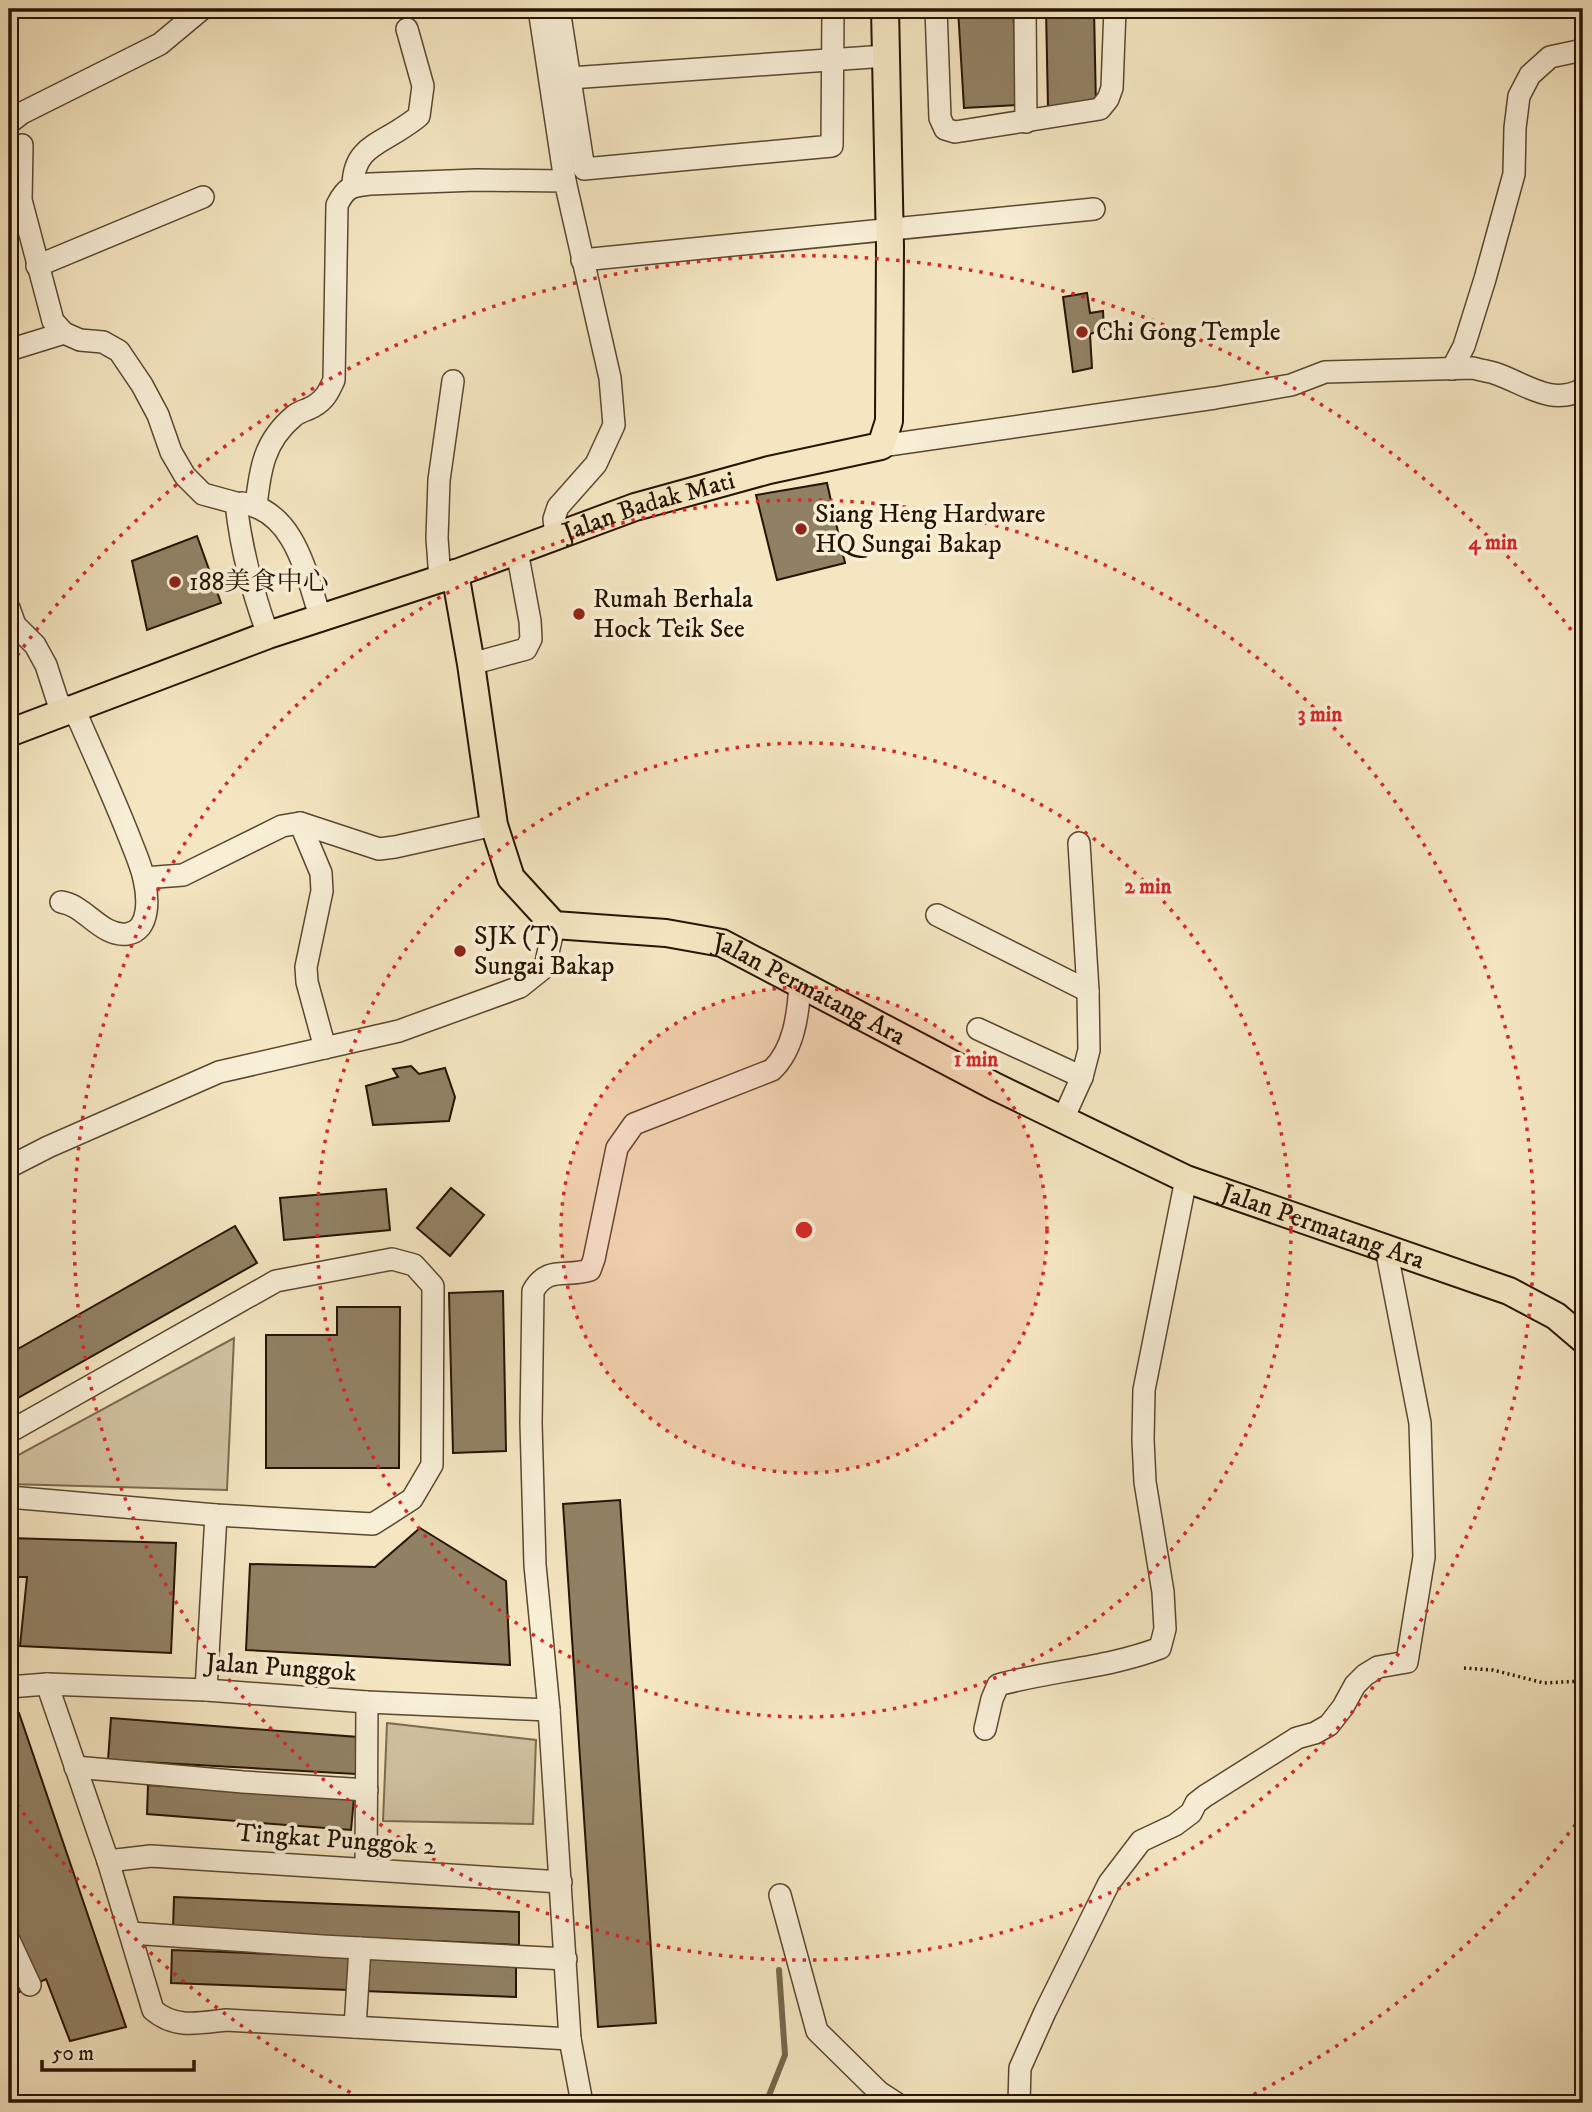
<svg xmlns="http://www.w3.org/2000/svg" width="1592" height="2112" font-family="'IM FELL DW Pica','Noto Serif SC',serif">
<rect width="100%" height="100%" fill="#f4e6c1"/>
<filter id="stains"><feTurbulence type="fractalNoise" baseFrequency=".00286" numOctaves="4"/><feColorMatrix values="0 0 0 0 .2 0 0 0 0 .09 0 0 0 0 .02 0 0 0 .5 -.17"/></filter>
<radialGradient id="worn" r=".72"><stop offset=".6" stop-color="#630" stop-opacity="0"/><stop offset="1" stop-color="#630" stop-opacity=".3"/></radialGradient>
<g fill="#d1c2a0" stroke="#7c6a50" stroke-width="2">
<path d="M234 1338 227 1490 9 1484V1460Z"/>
<path d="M387 1723 536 1740 533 1824 383 1821Z"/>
</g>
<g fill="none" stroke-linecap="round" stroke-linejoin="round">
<path stroke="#78664c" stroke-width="6" d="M766 2103 785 2055 779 1970"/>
</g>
<g fill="#918164" stroke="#261300" stroke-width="2">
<path d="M958 9H1013L1019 105 964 108Z"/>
<path d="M1046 9H1094L1096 107 1048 108Z"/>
<path d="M1087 293 1090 313 1103 311 1104 329 1090 334 1092 368 1073 372 1063 297Z"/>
<path d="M827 483 845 563 777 580 756 495Z"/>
<path d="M197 536 221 603 147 630 132 561Z"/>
<path d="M411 1066 419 1074 445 1068 455 1097 449 1121 373 1125 366 1086 398 1077 393 1069Z"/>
<path d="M451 1188 484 1215 450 1256 417 1228Z"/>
<path d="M386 1189 390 1230 284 1240 280 1198Z"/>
<path d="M235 1226 257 1263 9 1403V1354Z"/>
<path d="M503 1291 506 1451 453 1453 449 1293Z"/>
<path d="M337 1307H400L399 1468H266V1335H337Z"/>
<path d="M620 1500 656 2023 598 2027 563 1504Z"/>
<path d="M420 1528 506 1581 510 1665 246 1650 250 1564 375 1567Z"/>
<path d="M9 1538 176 1543 171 1653 20 1646 27 1577H9Z"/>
<path d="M19 1713 126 2027 70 2041 46 1979 9 1997V1716Z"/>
<path d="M111 1718 358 1737 356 1774 108 1760Z"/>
<path d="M148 1785 354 1798 351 1830 147 1814Z"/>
<path d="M174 1897 519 1912V1945L173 1929Z"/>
<path d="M172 1950 349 1957 348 1990 171 1983Z"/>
<path d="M367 1958 516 1964V1997L364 1991Z"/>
</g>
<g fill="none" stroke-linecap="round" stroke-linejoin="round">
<g stroke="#5a4830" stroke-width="24">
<g id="minor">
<path d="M539 9 565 181"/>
<path d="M559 9 584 169 832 146 833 9"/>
<path d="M936 9 940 118 945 129 955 132 1100 109 1108 99 1112 88 1115 9"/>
<path d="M1025 9 1026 122"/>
<path d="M570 78 886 56"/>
<path d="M9 123 22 113 160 44 202 9"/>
<path d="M22 145 21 200 53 321 64 333 80 340 103 342 119 351 142 385 158 415 171 452 185 476 203 494 236 503C241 550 252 590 268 635"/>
<path d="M353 185C354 153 371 147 396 132 404 127 412 122 419 116L423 86 407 29"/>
<path d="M582 260 1094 209"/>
<path d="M37 266 203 197"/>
<path d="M9 350 64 333"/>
<path d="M1452 369 1464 346 1485 279 1514 174 1515 128 1519 96 1530 75 1550 57 1583 50"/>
<path d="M881 446 1215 398 1291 385 1325 372 1473 368C1480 370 1487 371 1494 373 1525 383 1551 407 1583 389"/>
<path d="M242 503C295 511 306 574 320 616"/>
<path d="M256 506C260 469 264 441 294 416 300 411 308 410 314 406 325 400 329 391 334 380L337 205C346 187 351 186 370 184L476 180 565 181 610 378 614 425 596 464 558 507 554 519 556 536"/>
<path d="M440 579 437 538 439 480 453 381"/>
<path d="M9 608 15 625 35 645 46 665 58 702 74 714 79 720C96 759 114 798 130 839 135 852 141 865 144 879 148 896 151 931 127 934 101 937 85 905 61 902"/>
<path d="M471 664 526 649 531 639 530 621 517 551"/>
<path d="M300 823 321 873 322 891 306 967 307 982 325 1048"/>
<path d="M144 878 183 875 282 826 300 823 379 849 395 847 494 825"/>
<path d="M937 915 1088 991"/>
<path d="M978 1029 1082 1077"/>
<path d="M1063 1119 1082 1077 1089 1050 1088 991 1079 843"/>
<path d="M9 1167 48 1147 219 1072 399 1031 520 987 545 967 554 925"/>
<path d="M9 1432 276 1281 392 1259 414 1265 433 1286 432 1465 412 1499 373 1524 216 1515 9 1497"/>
<path d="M47 1684 108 1861 153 2010C175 2029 199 2023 226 2020L570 2039 549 1710 535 1565 531 1423 533 1291C548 1265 565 1278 590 1270L594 1259 617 1148 634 1124 772 1070C794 1049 798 1015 800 985"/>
<path d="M9 1687 47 1684 206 1690 367 1702 549 1710"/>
<path d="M206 1690 216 1515"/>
<path d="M985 1729 992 1699 998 1685C1052 1670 1108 1668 1160 1648L1165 1629 1163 1592 1145 1482 1143 1440 1144 1390 1186 1179"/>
<path d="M75 1767 243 1782 367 1790"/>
<path d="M108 1861 151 1856 561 1882"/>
<path d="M366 1869 367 1702"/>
<path d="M780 1895 817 2031 879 2092 896 2103"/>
<path d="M130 1933 322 1946 566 1959"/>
<path d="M9 1940 30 1985"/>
<path d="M355 2027 360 1948"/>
<path d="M570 2039 582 2103"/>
<path d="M1019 2103 1020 2068 1045 2012 1109 1883 1141 1841 1175 1825 1191 1813 1196 1803 1205 1796 1297 1738 1315 1733 1329 1725 1343 1707 1355 1685 1365 1675 1378 1667 1407 1662 1424 1557 1420 1423 1386 1248"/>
</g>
</g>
<g stroke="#261300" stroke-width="30">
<g id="major">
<path id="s1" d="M455 573 471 664 494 825 511 878 554 925 666 933 722 943 996 1087 1186 1179 1509 1291 1556 1316 1583 1339"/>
<path id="s2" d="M9 733 268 635 440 579 635 507 769 470 881 446 889 421 890 247 885 9"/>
</g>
</g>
<path stroke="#261300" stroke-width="3.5" stroke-dasharray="2 3.5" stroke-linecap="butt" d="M1464 1668 1493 1670 1544 1683 1583 1681"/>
<use href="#minor" stroke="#f8efd7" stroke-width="21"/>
<use href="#major" stroke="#f4e6c1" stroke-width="26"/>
</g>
<circle cx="804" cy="1230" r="243" fill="#d62828" fill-opacity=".12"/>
<g fill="none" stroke="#d62828" stroke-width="3.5" stroke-dasharray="3.5 7">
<circle cx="804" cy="1230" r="243"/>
<circle cx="804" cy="1230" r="487"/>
<circle cx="804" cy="1230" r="730"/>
<path d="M1582 1816A974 974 0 0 1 1239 2102M369 2102A974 974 0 0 1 11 1796M11 664A974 974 0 0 1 1582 644"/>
</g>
<g fill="#8f2418" stroke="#f8efd7" stroke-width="2.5">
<circle cx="1082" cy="332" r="7"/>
<circle cx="801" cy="529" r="7"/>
<circle cx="175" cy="582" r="7"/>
<circle cx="579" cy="614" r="7"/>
<circle cx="460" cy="951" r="7"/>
</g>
<g text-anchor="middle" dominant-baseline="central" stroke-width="7" stroke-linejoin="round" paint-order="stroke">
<g font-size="26" fill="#261300" stroke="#f8efd7" text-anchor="start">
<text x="1096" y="332">Chi Gong Temple</text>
<text x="815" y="514">Siang Heng Hardware<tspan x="815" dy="30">HQ Sungai Bakap</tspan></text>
<text x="189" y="582">188美食中心</text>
<text x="593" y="599">Rumah Berhala<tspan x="593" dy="30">Hock Teik See</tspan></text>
<text x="474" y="936">SJK (T)<tspan x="474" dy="30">Sungai Bakap</tspan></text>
</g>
<g font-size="26" fill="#261300" stroke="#f8efd7">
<text stroke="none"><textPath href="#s2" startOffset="679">Jalan Badak Mati</textPath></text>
<text stroke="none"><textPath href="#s1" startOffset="642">Jalan Permatang Ara</textPath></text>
<text stroke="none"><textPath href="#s1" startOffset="1209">Jalan Permatang Ara</textPath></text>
<text transform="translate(281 1668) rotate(4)">Jalan Punggok</text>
<text transform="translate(336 1840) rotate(4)">Tingkat Punggok 2</text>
</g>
</g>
<circle cx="804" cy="1230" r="10" fill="#d62828" stroke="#f8efd7" stroke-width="3.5"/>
<g font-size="21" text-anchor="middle" font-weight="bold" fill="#d62828" stroke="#f8efd7" stroke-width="7" stroke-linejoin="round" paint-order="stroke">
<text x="1493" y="549">4 min</text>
<text x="1320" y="721">3 min</text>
<text x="1148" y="893">2 min</text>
<text x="976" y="1066">1 min</text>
</g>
<rect width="1592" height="2112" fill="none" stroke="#f4e6c1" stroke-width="35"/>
<rect x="10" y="10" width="1571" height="2091" fill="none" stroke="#261300" stroke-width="3.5"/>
<rect x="18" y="18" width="1557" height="2077" fill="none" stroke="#261300" stroke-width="2"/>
<path d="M42 2060v10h152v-10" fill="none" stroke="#261300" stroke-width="3.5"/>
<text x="52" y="2060" font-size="21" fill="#261300" stroke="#f8efd7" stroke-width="5" paint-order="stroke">50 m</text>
<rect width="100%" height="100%" filter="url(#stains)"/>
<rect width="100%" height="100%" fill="url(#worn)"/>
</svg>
